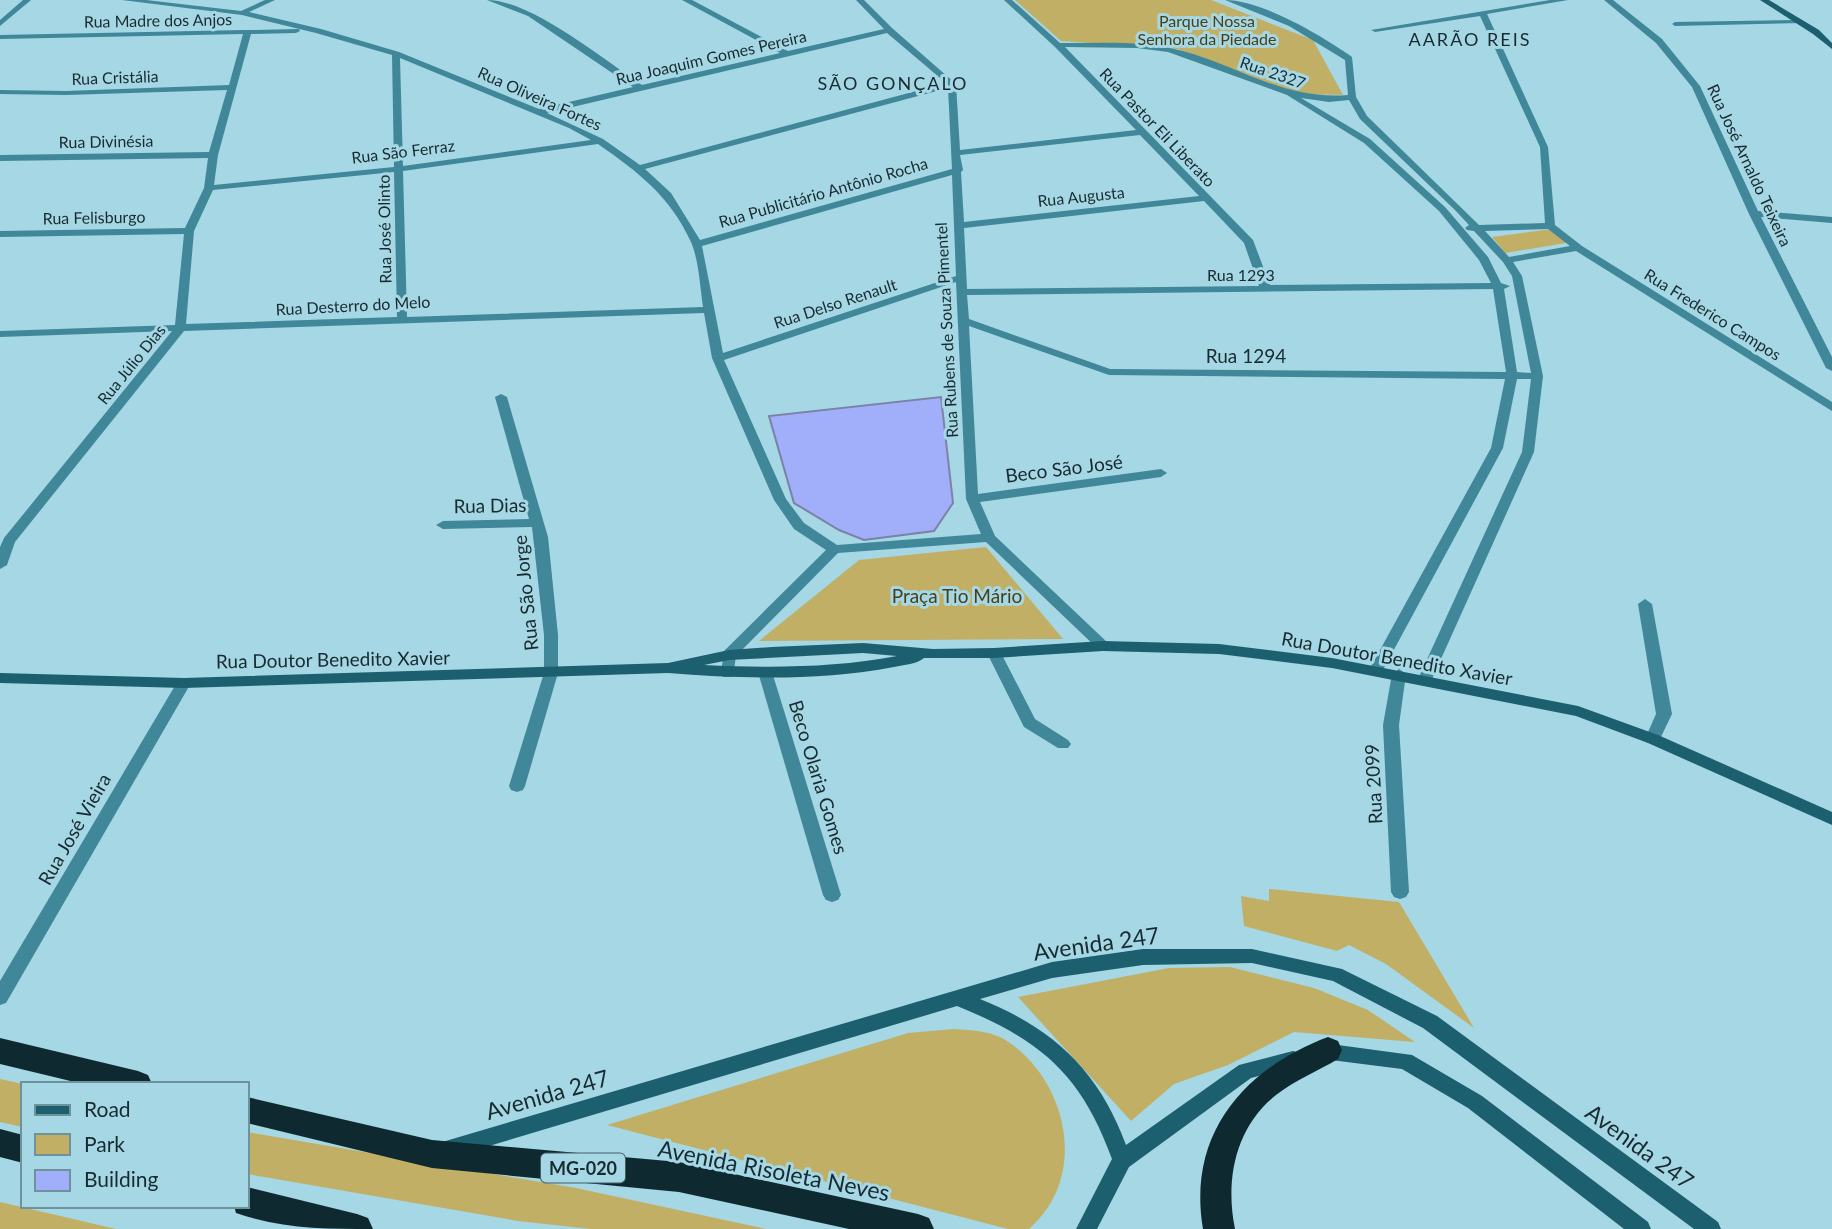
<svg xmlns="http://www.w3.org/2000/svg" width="1832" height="1229" font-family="Lato,sans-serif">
<rect width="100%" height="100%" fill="#a5d7e4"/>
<g fill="#c1af65">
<path d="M1015 0H1211L1313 40 1343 95 1298 94 1178 49 1061 41Z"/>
<path d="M1559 228 1572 242 1505 253 1492 237Z"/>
<path d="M986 547 1063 639 759 641 859 560Z"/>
<path d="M1269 889 1399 902 1474 1028 1386 964 1349 945 1337 951 1244 926 1241 896 1269 901Z"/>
<path d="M1230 967 1314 988 1368 1010 1415 1042 1294 1032 1228 1065 1174 1084 1131 1121 1018 997 1169 968Z"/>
<path d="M954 1029C973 1030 994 1031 1010 1043 1069 1085 1088 1178 1029 1229H1008L607 1125 908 1033Z"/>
<path d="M0 1079 23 1084V1127L0 1122Z"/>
<path d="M247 1132 576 1188 766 1229H591L518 1221 247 1174Z"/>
<path d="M0 1202 116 1229H0Z"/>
</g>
<path fill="#a1aefa" stroke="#7b82a6" stroke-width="2" d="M941 397 953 503 934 531 864 540 839 530 794 503 769 416Z"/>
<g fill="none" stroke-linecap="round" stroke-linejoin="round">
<path fill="#408799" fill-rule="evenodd" d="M1801 20 1804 22 1803 23 1675 26 1672 24 1675 22Z"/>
<g fill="#408799" fill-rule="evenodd">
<path d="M23 0H31L0 26V20Z"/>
<path d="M122 0H146L241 11 265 0H275L249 12 321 29 399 52 539 109 633 87 528 16 487 0C531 0 604 60 642 85L780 53 682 0H692L788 51 884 29 856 0H864L892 28 956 84 960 150 1136 130 1055 47 1004 0H1012L1060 43C1101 43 1143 40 1183 51 1241 67 1284 100 1348 95L1345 60 1289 26 1225 0C1262 0 1322 36 1352 57L1356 97 1367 116 1479 225 1545 223 1540 147 1480 16 1375 32 1371 30 1550 0H1568L1487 14 1548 147 1555 225 1582 246 1832 402V411L1576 251 1513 262 1522 276 1543 376 1534 452 1432 679 1430 683H1420L1418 679 1522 452 1531 379H1517L1503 448 1383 670 1376 675 1369 670 1491 448 1505 379 1109 375 969 326 978 494 1161 469 1167 473 1161 477 980 502 995 536 1108 643 1110 646 1103 651 1098 649 986 542 838 553 736 656 733 677H723L721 673 724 651 826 550 794 529 774 500 712 358 704 313 184 331 15 542 7 565 0 569V547L4 538 172 331 0 337V331L175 325 184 234 0 237V231L185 228 204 188 208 158 0 161V155L209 152 227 90 66 95 0 94V90L66 91 229 85 243 34 0 39V35L299 29 300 31 296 33 251 34 218 155 214 185 394 167 392 55 316 33 242 15ZM887 33 946 83 640 165 603 139 547 113ZM1065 47 1137 48 1168 52 1287 95 1364 143 1439 211 1479 260 1491 283 1270 285 1253 240ZM400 58 569 128 591 140 403 166ZM948 88 952 169 700 240 671 193 645 169ZM1301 98 1329 102 1349 100 1360 119 1455 210 1469 225 1465 228 1467 230 1474 231 1503 262 1512 276 1531 373 1517 372 1504 289 1510 286 1501 283 1488 257 1445 207 1370 139ZM1140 135 1199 196 964 222 961 172 963 170 960 155ZM598 144C638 172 670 196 691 242 699 261 700 287 703 307L407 317 403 171ZM394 172 397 317 186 324 194 231 213 190ZM952 175 956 276 723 353 702 246ZM1204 201 1244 243 1259 286 967 289 964 228ZM1548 229 1570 246 1509 257 1485 231ZM956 282 966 499 981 534 837 545 804 523 786 499 724 360ZM1493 289 1506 372 1110 369 969 319 967 295Z"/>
<path d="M1604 0H1613L1662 39 1700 86 1758 211 1832 217V223L1761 217 1832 357V371L1826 368 1749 214 1692 87 1656 43Z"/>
<path d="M501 394 507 397 548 537 558 635V673L525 786 523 790 517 792 511 790 509 786 544 673V635L532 527 443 529 436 525 443 521 529 519 495 397Z"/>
<path d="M1645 599 1652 604 1672 714 1658 743H1648L1645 739 1656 714 1638 604Z"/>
<path d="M994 648 1001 653 1035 719 1068 740 1071 744 1068 748H1058L1024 727 987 653Z"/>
<path d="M765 667 772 672 841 895 838 900 832 902 826 900 823 895 758 672Z"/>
<path d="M1399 669 1406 674 1399 725 1409 892 1406 897 1400 899 1394 897 1391 892 1383 725 1392 674Z"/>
<path d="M184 678 189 679 191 683 6 1003 0 1005V981L179 679Z"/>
</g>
<g fill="#1c5f6e" fill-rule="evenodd">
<path d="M1760 0H1769L1819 30 1832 43V49L1813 34Z"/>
<path d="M1103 641 1219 644 1332 658 1578 706 1658 735 1832 812V825L1648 743 1576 716 1332 668 1219 654 1103 651 994 658H924C917 664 904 665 894 667 820 681 743 679 668 673L184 688 0 683V673L184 678 668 663 729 650 772 647 863 643 933 649 994 648ZM863 653 897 656C834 668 768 668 704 665L729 660Z"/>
<path d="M1143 949H1252L1342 969 1437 1016 1718 1222 1721 1229H1694L1423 1028 1333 981 1252 963 1143 965 1052 978 980 999C1053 1028 1099 1071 1126 1145L1239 1065 1293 1051 1300 1053 1302 1059 1300 1065 1251 1078 1129 1167 1097 1229H1076L1112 1159C1081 1074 1041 1040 957 1006L449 1158 442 1156 439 1149 442 1142 449 1140 1052 962Z"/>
<path d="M1323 1043 1412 1055 1482 1096 1648 1222 1651 1229H1624L1468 1108 1402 1069 1323 1059 1316 1057 1314 1051 1316 1045Z"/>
</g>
<g fill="#0f2930" fill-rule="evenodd">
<path d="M1328 1037 1338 1041 1342 1050 1338 1059C1318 1071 1295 1080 1276 1095 1235 1128 1225 1180 1235 1229H1203C1187 1135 1243 1069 1328 1037Z"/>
<path d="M0 1038 138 1071 148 1075 152 1084H83L0 1064Z"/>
<path d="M247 1097 432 1140 679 1162 918 1214 929 1218 934 1229H849L679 1192 432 1168 247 1123Z"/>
<path d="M0 1129 23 1135V1163L0 1157Z"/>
<path d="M247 1187 357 1214 368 1218 373 1229C324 1229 282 1229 236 1213L234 1206H247Z"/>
</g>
</g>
<g text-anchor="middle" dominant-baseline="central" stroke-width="6" stroke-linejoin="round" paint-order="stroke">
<g font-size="16" fill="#182b31" stroke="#a5d7e4">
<text transform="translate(158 20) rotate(-1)">Rua Madre dos Anjos</text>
<text transform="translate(711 57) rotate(-13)">Rua Joaquim Gomes Pereira</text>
<text transform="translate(1273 72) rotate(19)">Rua 2327</text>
<text transform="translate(115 77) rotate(-2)">Rua Cristália</text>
<text transform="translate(540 98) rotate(24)">Rua Oliveira Fortes</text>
<text transform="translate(1158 127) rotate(46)">Rua Pastor Eli Liberato</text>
<text transform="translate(106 141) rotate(-1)">Rua Divinésia</text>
<text transform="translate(403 151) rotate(-7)">Rua São Ferraz</text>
<text transform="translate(1750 165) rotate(65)">Rua José Arnaldo Teixeira</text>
<text transform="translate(823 192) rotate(-16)">Rua Publicitário Antônio Rocha</text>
<text transform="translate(1081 196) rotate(-6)">Rua Augusta</text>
<text transform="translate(94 217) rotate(-1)">Rua Felisburgo</text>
<text transform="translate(384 229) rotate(-91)">Rua José Olinto</text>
<text x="1241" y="274">Rua 1293</text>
<text transform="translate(835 303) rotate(-18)">Rua Delso Renault</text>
<text transform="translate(353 305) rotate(-3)">Rua Desterro do Melo</text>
<text transform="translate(1713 314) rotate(32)">Rua Frederico Campos</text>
<text transform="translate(946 330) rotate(-93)">Rua Rubens de Souza Pimentel</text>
<text transform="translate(131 364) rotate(-51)">Rua Júlio Dias</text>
</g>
<g font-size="16" fill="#483f1a" stroke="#a5d7e4">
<text x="1207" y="20">Parque Nossa<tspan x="1207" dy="18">Senhora da Piedade</tspan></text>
</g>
<g font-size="18" letter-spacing="2" fill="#182b31" stroke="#a5d7e4">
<text x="1470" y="39">AARÃO REIS</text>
<text x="893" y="83">SÃO GONÇALO</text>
</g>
<rect fill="#a5d7e4" stroke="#425f67" stroke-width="2" x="541" y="1153.5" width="84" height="29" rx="5"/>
<g font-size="18" font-weight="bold" fill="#182b31">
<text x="583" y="1168">MG-020</text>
</g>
<g font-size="19" fill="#182b31" stroke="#a5d7e4">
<text x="1246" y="355">Rua 1294</text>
<text transform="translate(1064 468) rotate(-7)">Beco São José</text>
<text transform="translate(490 505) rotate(-1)">Rua Dias</text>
<text transform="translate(525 593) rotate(-96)">Rua São Jorge</text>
<text transform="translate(1397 658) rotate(10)">Rua Doutor Benedito Xavier</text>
<text transform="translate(333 659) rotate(-1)">Rua Doutor Benedito Xavier</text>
<text transform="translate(819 777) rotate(73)">Beco Olaria Gomes</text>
<text transform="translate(1373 784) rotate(-93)">Rua 2099</text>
<text transform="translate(74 829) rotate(-60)">Rua José Vieira</text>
</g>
<g font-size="19" fill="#483f1a" stroke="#a5d7e4">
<text x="957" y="595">Praça Tio Mário</text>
</g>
<g font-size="23" fill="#182b31" stroke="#a5d7e4">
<text transform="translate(1096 943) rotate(-8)">Avenida 247</text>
<text transform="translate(547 1094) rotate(-16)">Avenida 247</text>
<text transform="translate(1640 1146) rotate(36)">Avenida 247</text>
<text transform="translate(774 1170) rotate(11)">Avenida Risoleta Neves</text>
</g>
</g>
<rect x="21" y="1082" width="228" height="126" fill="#a5d7e4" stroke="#6d929c" stroke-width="2"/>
<rect x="35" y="1105" width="35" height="10" fill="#1c5f6e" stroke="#6d929c" stroke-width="2"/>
<text x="84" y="1117" font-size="21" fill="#182b31">Road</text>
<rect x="35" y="1134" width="35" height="21" fill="#c1af65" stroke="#6d929c" stroke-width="2"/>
<text x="84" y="1152" font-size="21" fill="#182b31">Park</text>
<rect x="35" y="1170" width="35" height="21" fill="#a1aefa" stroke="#6d929c" stroke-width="2"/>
<text x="84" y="1187" font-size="21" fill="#182b31">Building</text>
</svg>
